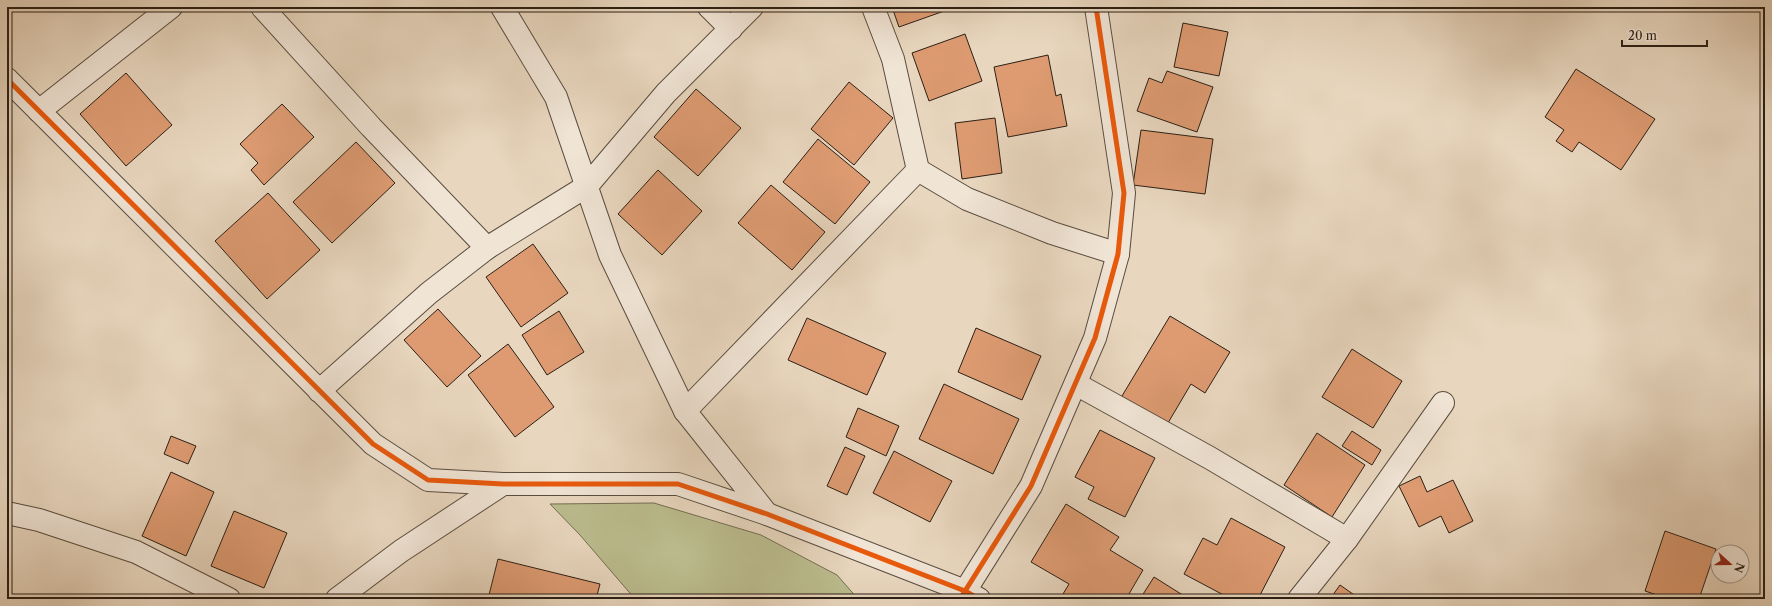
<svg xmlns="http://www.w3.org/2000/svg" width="1772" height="606" font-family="'Libre Caslon Text',serif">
<rect width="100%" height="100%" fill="#e8d6be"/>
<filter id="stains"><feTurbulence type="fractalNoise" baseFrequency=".005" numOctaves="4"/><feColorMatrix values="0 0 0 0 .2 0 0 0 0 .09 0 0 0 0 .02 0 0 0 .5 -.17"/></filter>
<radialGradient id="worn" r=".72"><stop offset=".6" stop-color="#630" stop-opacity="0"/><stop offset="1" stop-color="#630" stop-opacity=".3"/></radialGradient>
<path fill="#bbbc8e" stroke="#736e52" d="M654 503 761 535 837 575 858 599H635L580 535 550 504Z"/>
<g fill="#de9b72" stroke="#2b1f15">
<path d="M892 7H946L947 10 899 27Z"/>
<path d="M1183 23 1228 32 1219 76 1174 67Z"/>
<path d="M965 34 982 81 929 101 912 53Z"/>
<path d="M1048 55 1056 96 1061 94 1067 126 1008 137 994 67Z"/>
<path d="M1576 69 1655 119 1621 170 1579 142 1572 152 1556 141 1564 130 1545 117Z"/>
<path d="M1167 71 1213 87 1197 132 1137 111 1149 78 1162 83Z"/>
<path d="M126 73 172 125 126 166 80 114Z"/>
<path d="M849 82 893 118 854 165 811 129Z"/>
<path d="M696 89 741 128 698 176 654 137Z"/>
<path d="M282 104 314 137 264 185 251 170 258 163 240 144Z"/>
<path d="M995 118 1002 173 962 179 955 123Z"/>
<path d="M1141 130 1213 139 1205 194 1133 185Z"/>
<path d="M818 139 870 182 835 224 783 182Z"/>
<path d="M356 142 395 183 332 243 293 202Z"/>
<path d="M658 170 702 211 662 255 618 214Z"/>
<path d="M771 185 825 232 792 270 738 223Z"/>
<path d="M268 193 320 250 267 299 215 241Z"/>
<path d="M533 244 568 293 521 327 486 277Z"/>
<path d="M438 309 481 356 447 387 404 340Z"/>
<path d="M559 311 584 352 547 375 522 335Z"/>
<path d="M1170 316 1230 352 1205 393 1191 384 1165 428 1119 401Z"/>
<path d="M807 318 886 353 867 395 788 360Z"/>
<path d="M976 328 1041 356 1022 400 958 372Z"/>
<path d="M508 344 554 407 515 437 468 375Z"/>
<path d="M1352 349 1402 381 1373 428 1322 397Z"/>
<path d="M944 384 1019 419 993 474 919 439Z"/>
<path d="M858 408 899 426 886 456 846 437Z"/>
<path d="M1100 430 1155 458 1125 517 1088 499 1094 487 1075 477Z"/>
<path d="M1352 431 1381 450 1372 465 1342 446Z"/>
<path d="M1317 433 1365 465 1332 517 1284 485Z"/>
<path d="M171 436 196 446 188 464 164 454Z"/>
<path d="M845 447 865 456 847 495 827 486Z"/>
<path d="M894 451 952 481 930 522 873 493Z"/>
<path d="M171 472 214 492 186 556 142 536Z"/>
<path d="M1420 476 1427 492 1453 480 1473 521 1449 533 1441 516 1419 527 1399 486Z"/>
<path d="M1066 504 1119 537 1110 550 1143 570 1126 599H1060L1069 584 1031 562Z"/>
<path d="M234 511 287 533 264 588 211 566Z"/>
<path d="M1231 518 1285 547 1258 599H1231L1184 574 1203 538 1217 545Z"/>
<path d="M1665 531 1716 549 1699 599H1669L1645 591Z"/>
<path d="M498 559 600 584 596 599H488Z"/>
<path d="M1154 577 1189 599H1140Z"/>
<path d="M1340 585 1360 599H1330Z"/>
</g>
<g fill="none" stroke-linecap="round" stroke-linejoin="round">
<g stroke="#5a4d3f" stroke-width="24">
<g id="street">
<path d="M262 7 371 127 487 248"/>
<path d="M502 7 556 97 610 255 685 411 767 514"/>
<path d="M709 7 731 29"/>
<path d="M7 79 373 444 428 480 503 484H678L767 514 965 591 979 599"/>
<path d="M39 111 171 7"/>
<path d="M918 170 967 199 1052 233 1118 254"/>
<path d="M1076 384 1210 458 1347 539"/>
<path d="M319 391 429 293 487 248 587 186 666 93 752 7"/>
<path d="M685 411 918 170 893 59 873 7"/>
<path d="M7 513 39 520 136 552 229 599"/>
<path d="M337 599 401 551 503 484"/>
<path d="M960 599 1031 486 1095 338 1118 254 1124 193 1096 7"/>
<path d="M1299 599 1347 539 1443 403"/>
</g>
</g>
<use href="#street" stroke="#f0e4d5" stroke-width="22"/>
<g stroke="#f0e4d5" stroke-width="8">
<g id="cycleway">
<path d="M7 79 373 444 428 480 503 484H678L767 514 965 591 979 599"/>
<path d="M960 599 1031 486 1095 338 1118 254 1124 193 1096 7"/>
</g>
</g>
<use href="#cycleway" stroke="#e8590c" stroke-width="5"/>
</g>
<rect width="1772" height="606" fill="none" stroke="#e8d6be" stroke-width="24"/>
<rect x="8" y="8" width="1756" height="590" fill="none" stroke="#2b1f15" stroke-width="2"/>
<rect x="12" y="12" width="1748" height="582" fill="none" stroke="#2b1f15"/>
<g transform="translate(1730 564) rotate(111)"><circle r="19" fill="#f0e4d5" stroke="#a19588"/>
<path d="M0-3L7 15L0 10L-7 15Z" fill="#8f2418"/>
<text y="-6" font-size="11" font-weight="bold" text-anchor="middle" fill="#2b1f15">N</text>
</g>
<path d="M1622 40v6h85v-6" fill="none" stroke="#2b1f15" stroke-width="2"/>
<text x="1628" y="40" font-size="12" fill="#2b1f15" stroke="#f0e4d5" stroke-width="3" paint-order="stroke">20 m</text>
<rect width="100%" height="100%" filter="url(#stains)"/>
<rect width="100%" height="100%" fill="url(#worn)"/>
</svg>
